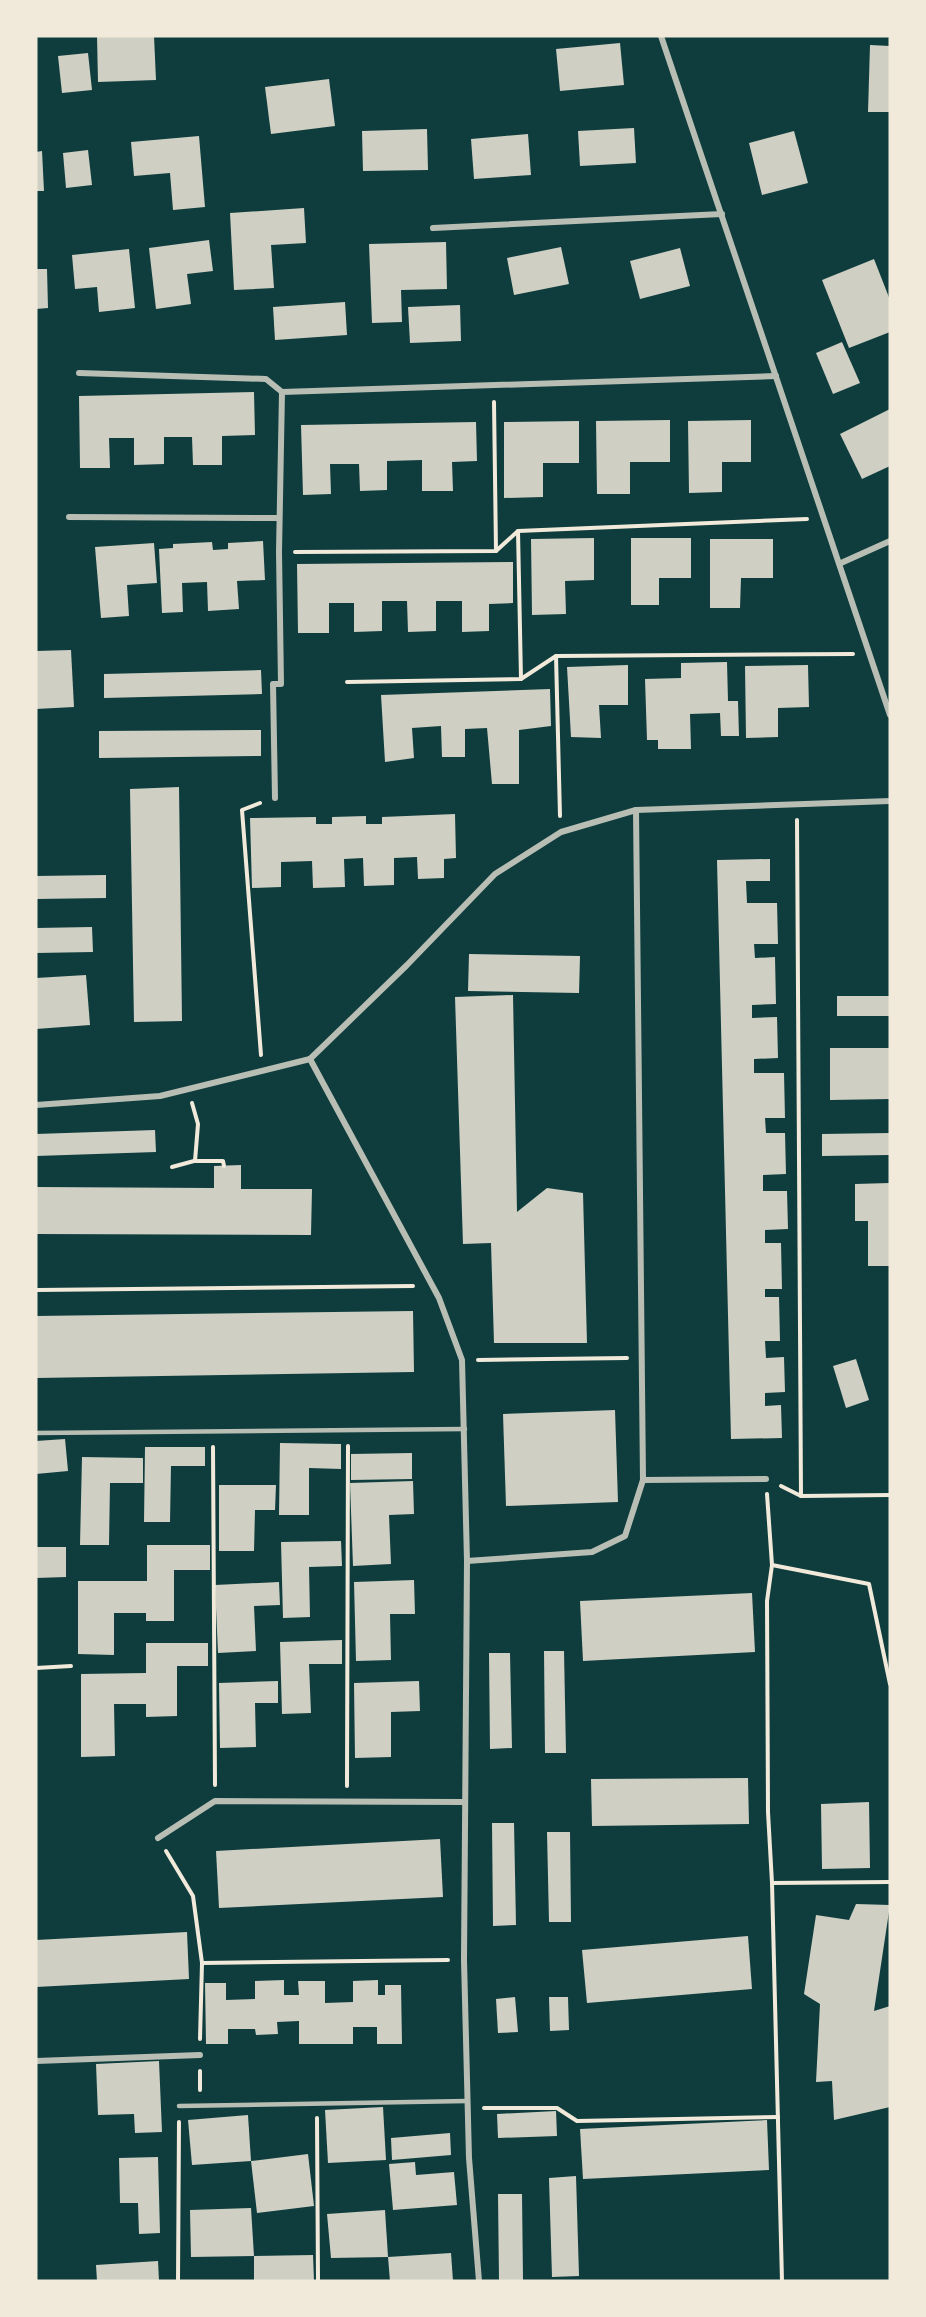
<svg xmlns="http://www.w3.org/2000/svg" width="926" height="2317" font-family="Jost,sans-serif">
<rect width="100%" height="100%" fill="#0f3d3e"/>
<g fill="#cfcfc3">
<path d="M97 36H154L156 80 98 82Z"/>
<path d="M620 43 624 85 560 91 556 49Z"/>
<path d="M870 45 890 46V112H868Z"/>
<path d="M88 53 92 90 62 93 58 56Z"/>
<path d="M329 79 335 126 271 134 265 87Z"/>
<path d="M634 128 636 163 580 166 578 131Z"/>
<path d="M427 129 428 170 363 171 362 131Z"/>
<path d="M794 131 808 183 762 195 749 143Z"/>
<path d="M528 134 531 175 474 179 471 139Z"/>
<path d="M199 136 205 207 173 210 170 173 134 176 131 142Z"/>
<path d="M88 150 92 185 66 188 63 153Z"/>
<path d="M42 151 44 191H36V152Z"/>
<path d="M304 208 306 243 271 245 274 288 234 290 230 213Z"/>
<path d="M209 240 213 271 187 274 191 304 156 309 149 248Z"/>
<path d="M446 242 447 289 401 290 402 322 372 323 369 244Z"/>
<path d="M561 247 569 284 514 295 507 258Z"/>
<path d="M680 248 690 286 640 299 630 261Z"/>
<path d="M129 249 135 308 99 312 97 287 75 289 72 255Z"/>
<path d="M874 259 890 300V332L849 348 822 280Z"/>
<path d="M36 269H47L48 308 36 309Z"/>
<path d="M345 302 347 335 275 340 273 307Z"/>
<path d="M460 305 461 341 410 343 408 307Z"/>
<path d="M842 342 860 383 833 394 816 353Z"/>
<path d="M254 392 255 435 222 436V465H193L192 437H164V464L134 465V438H109L110 468H80L79 396Z"/>
<path d="M890 409V466L862 479 840 434Z"/>
<path d="M670 420V462H630V494H597L596 421Z"/>
<path d="M751 420V462H722V492L689 493 688 421Z"/>
<path d="M579 421V463H543V497L504 498V422Z"/>
<path d="M476 422 477 461 452 462 453 491H422V460L387 461V490L360 491 359 464H330L331 494 303 495 301 425Z"/>
<path d="M594 538V580L565 581 566 614 532 615 531 539Z"/>
<path d="M631 538H691V578H659V605H631Z"/>
<path d="M710 539H773V578H741L740 608H710Z"/>
<path d="M263 541 265 580 237 581 239 609 208 611 207 582 182 583 183 612 162 613 159 549 173 548V544L212 542 213 550 228 549V543Z"/>
<path d="M154 543 157 583 127 585 129 616 101 618 95 547Z"/>
<path d="M513 562V603L489 604V631L462 632V601H436V631L408 632 407 601H382V631L354 632V603H329V633H298L297 564Z"/>
<path d="M71 650 74 707 36 709V651Z"/>
<path d="M727 662 728 701H738L739 736H721L720 713 690 714 691 749H658V740H647L645 679 681 678V663Z"/>
<path d="M628 665V705H599L601 738 571 737 567 667Z"/>
<path d="M808 665 809 707 778 708V737L746 738 745 666Z"/>
<path d="M261 670 262 694 104 698V674Z"/>
<path d="M550 689 551 726 519 730V784H492L487 728 465 729V757H442L441 726 412 728 414 758 385 762 381 695Z"/>
<path d="M261 730V756L99 758V731Z"/>
<path d="M179 787 182 1021 134 1022 130 789Z"/>
<path d="M455 814 456 858 444 859V878L418 879 417 857 394 858V885L364 886 363 858 344 859 345 887 313 888 312 861 281 862V887L252 888 250 818 316 817V824H332V817L366 816V824H382V817Z"/>
<path d="M770 859V881H746L747 903H777L778 944H754L755 958 775 957 776 1004 752 1005V1018L777 1017 778 1058 754 1059V1073H784L785 1118H765L766 1133H785L786 1174 763 1175V1191H787L788 1229 765 1230V1243H781L782 1289H765V1297H779L780 1341H765L766 1358 784 1357 785 1392 765 1393V1406L781 1405 782 1438 731 1439 717 860Z"/>
<path d="M106 875V898L36 899V876Z"/>
<path d="M92 927 93 952 36 953V928Z"/>
<path d="M469 954 580 956 579 993 468 991Z"/>
<path d="M86 975 90 1025 36 1029V978Z"/>
<path d="M513 995 517 1212 547 1188 583 1193 587 1343H494L491 1243 463 1244 455 997Z"/>
<rect x="837" y="996" width="53" height="20"/>
<path d="M830 1048H890V1099L830 1100Z"/>
<path d="M155 1130 156 1152 36 1156V1134Z"/>
<path d="M890 1133V1155L822 1156V1134Z"/>
<path d="M241 1165V1189H312L311 1235 36 1234V1187L214 1188V1166Z"/>
<path d="M890 1183V1266H868V1221H855V1184Z"/>
<path d="M413 1311 414 1372 36 1378V1316Z"/>
<path d="M856 1359 869 1400 846 1408 833 1366Z"/>
<path d="M615 1410 618 1502 506 1506 503 1414Z"/>
<path d="M65 1439 68 1471 36 1474V1441Z"/>
<path d="M280 1443 341 1444V1469L309 1468V1515H279Z"/>
<path d="M145 1447H205V1466H171L170 1522H144Z"/>
<path d="M412 1453V1479L351 1480V1454Z"/>
<path d="M82 1457 143 1458V1483H110L109 1545H80Z"/>
<path d="M413 1481 414 1514 389 1515 391 1564 353 1566 350 1483Z"/>
<path d="M219 1485H276L275 1510H255L254 1551H219Z"/>
<path d="M341 1541 342 1566 309 1567 310 1617 283 1618 281 1542Z"/>
<path d="M147 1545H210V1570H174V1621H146V1613H114V1655L78 1654V1581H147Z"/>
<path d="M36 1547H66V1577L36 1578Z"/>
<path d="M414 1580 415 1614H390L391 1660 356 1661 354 1582Z"/>
<path d="M279 1582 280 1605 254 1606 256 1651 218 1653 215 1585Z"/>
<path d="M752 1593 755 1652 583 1661 580 1601Z"/>
<path d="M342 1640V1664H309L311 1713 282 1714 280 1642Z"/>
<path d="M146 1643H208V1666H177V1716L146 1717V1704H114L115 1756 81 1757V1674L146 1673Z"/>
<path d="M544 1651H564L566 1753H545Z"/>
<path d="M489 1653H510L512 1748 490 1749Z"/>
<path d="M278 1681V1703H255L256 1747 220 1748 219 1683Z"/>
<path d="M419 1681 420 1711 391 1712V1757L355 1758 354 1683Z"/>
<path d="M748 1778 749 1824 592 1826 591 1779Z"/>
<path d="M869 1802 870 1868 822 1869 821 1804Z"/>
<path d="M492 1823H514L516 1925 493 1926Z"/>
<path d="M547 1832H570L571 1922H549Z"/>
<path d="M440 1839 443 1897 219 1908 216 1851Z"/>
<path d="M856 1904 890 1905 874 2011 890 2006V2107L834 2120 832 2081 816 2082 820 2004 804 1994 816 1915 849 1920Z"/>
<path d="M187 1932 189 1979 36 1987V1940Z"/>
<path d="M748 1936 752 1989 587 2003 582 1950Z"/>
<path d="M284 1980V1995H299L298 1981H325V2003L353 2002V1981L378 1980V1995H385V1985H401L402 2044H377V2027H353V2044H299V2021L277 2022 278 2034 256 2035 255 2029H228V2044H206L205 1983H226V2000L255 1999V1981Z"/>
<path d="M515 1997 518 2032 498 2033 496 1999Z"/>
<path d="M549 1997H568L569 2030 550 2031Z"/>
<path d="M159 2061 162 2132 135 2133 134 2114 98 2115 96 2064Z"/>
<path d="M383 2107 386 2160 328 2163 325 2110Z"/>
<path d="M556 2111 557 2136 498 2138 497 2114Z"/>
<path d="M248 2115 251 2161 192 2165 188 2120Z"/>
<path d="M767 2120 769 2170 583 2179 580 2129Z"/>
<path d="M450 2133 451 2155 392 2160 391 2138Z"/>
<path d="M308 2154 314 2206 257 2213 251 2161Z"/>
<path d="M158 2157 160 2233 139 2234 138 2203H120L119 2158Z"/>
<path d="M415 2162 416 2175 454 2172 457 2205 393 2210 389 2164Z"/>
<path d="M576 2176 579 2276 552 2277 549 2178Z"/>
<path d="M498 2194H522L523 2280H499Z"/>
<path d="M251 2208 254 2256 313 2255 314 2281H254V2256L191 2257 190 2210Z"/>
<path d="M385 2210 388 2257 331 2258 327 2214Z"/>
<path d="M451 2253 453 2281H390L388 2257Z"/>
<path d="M158 2261 159 2281H97L96 2265Z"/>
</g>
<g fill="none" stroke-linecap="round" stroke-linejoin="round">
<g stroke="#f1e9da" stroke-width="4">
<path d="M494 402 496 551"/>
<path d="M518 531 521 679"/>
<path d="M295 552 496 551 518 531 807 519"/>
<path d="M556 656 560 816"/>
<path d="M347 682 521 679 556 656 853 654"/>
<path d="M260 803 242 810 261 1055"/>
<path d="M797 820 801 1496"/>
<path d="M192 1103 198 1124 195 1161H223L224 1166"/>
<path d="M172 1167 194 1161"/>
<path d="M36 1290 413 1286"/>
<path d="M478 1360 627 1358"/>
<path d="M213 1447 215 1785"/>
<path d="M781 1486 801 1496 890 1495"/>
<path d="M767 1494 772 1565 767 1601 768 1812 772 1883 782 2281"/>
<path d="M772 1565 869 1584 890 1684"/>
<path d="M36 1668 71 1666"/>
<path d="M347 1786 348 1446"/>
<path d="M166 1851 193 1896 202 1963"/>
<path d="M772 1883 890 1882"/>
<path d="M200 2039 202 1963 448 1960"/>
<path d="M200 2071V2090"/>
<path d="M484 2108H557L577 2121 778 2117"/>
<path d="M317 2118 318 2281"/>
<path d="M178 2281 179 2122"/>
</g>
<g stroke="#b8beb3" stroke-width="4.5">
<path d="M36 1433 465 1429"/>
<path d="M179 2106 467 2101"/>
</g>
<g stroke="#b8beb3" stroke-width="6">
<path d="M661 36 890 715"/>
<path d="M433 228 722 214"/>
<path d="M79 373 266 379 282 392"/>
<path d="M69 517 279 518"/>
<path d="M841 563 890 541"/>
<path d="M275 798 273 684H281L279 552 282 392 776 376"/>
<path d="M310 1059 439 1298 462 1360 467 1561 464 1960 469 2158 479 2281"/>
<path d="M36 1105 160 1096 310 1059 407 965 495 874 561 832 636 810 890 801"/>
<path d="M643 1480 766 1479"/>
<path d="M467 1561 592 1552 625 1536 643 1480 636 810"/>
<path d="M158 1838 215 1801 464 1802"/>
<path d="M36 2061 200 2055"/>
</g>
</g>
<rect width="926" height="2317" fill="none" stroke="#f1e9da" stroke-width="75"/>
</svg>
